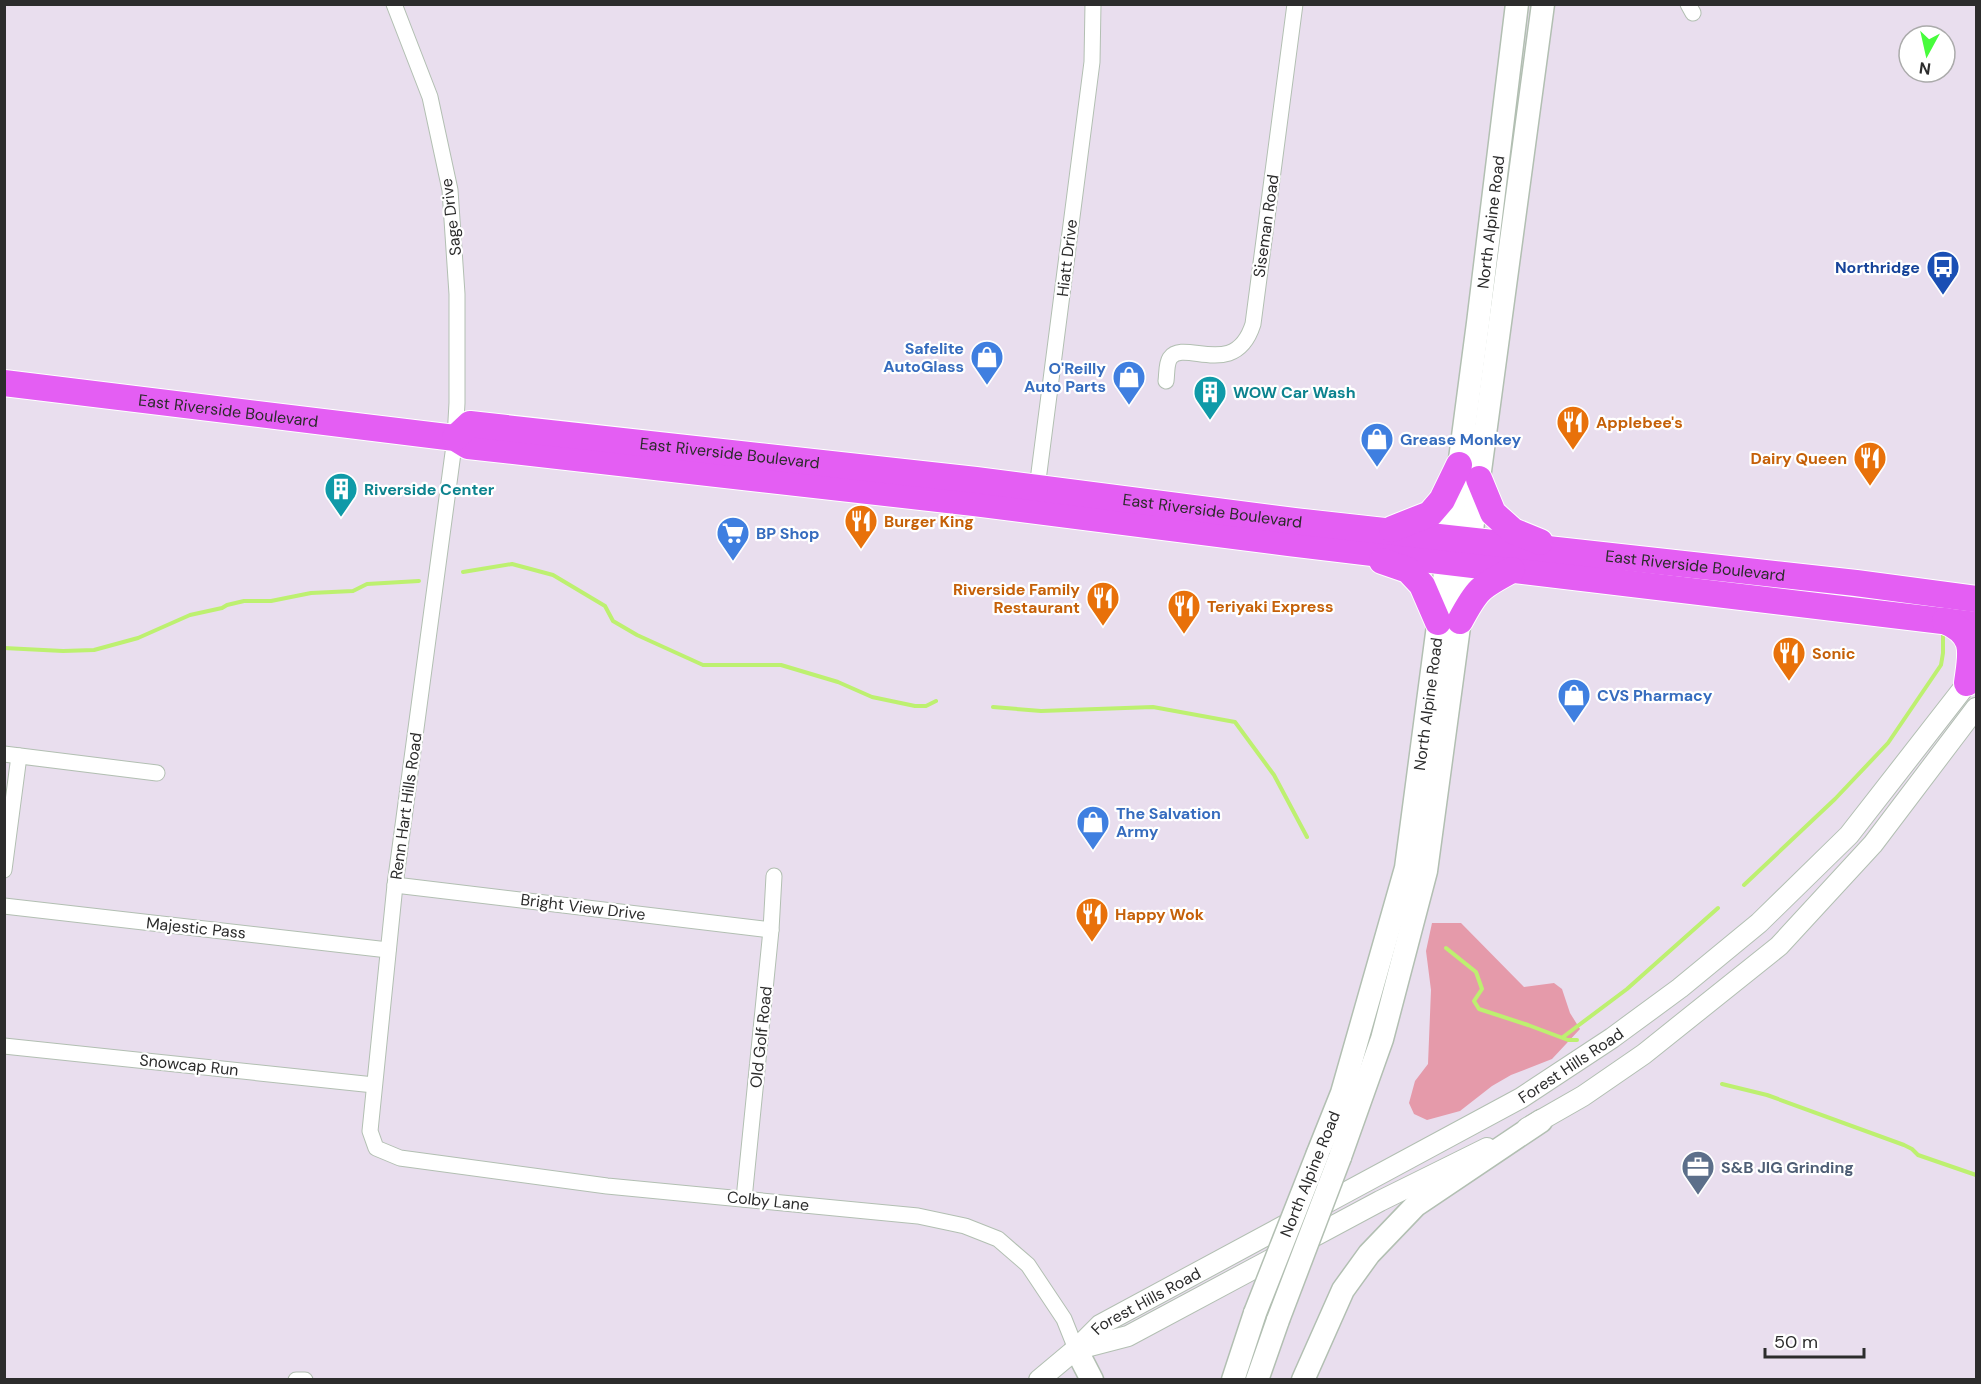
<svg xmlns="http://www.w3.org/2000/svg" width="1981" height="1384" font-family="'DM Sans',sans-serif">
<rect width="100%" height="100%" fill="#e9deee"/>
<path fill="#e59aaa" d="M1432 923H1461L1524 987 1554 983 1562 989 1570 1013 1580 1029 1552 1059 1511 1075 1492 1086 1460 1111 1427 1120 1414 1114 1409 1103 1415 1081 1428 1064 1431 990 1426 951Z"/>
<g fill="none" stroke-linecap="round" stroke-linejoin="round">
<g stroke="#bdf070" stroke-width="4">
<path d="M463 572 512 564 553 575 605 606 613 621 637 635 703 665H781L838 682 872 697 915 706H926L936 701"/>
<path d="M4 648 63 651 94 650 138 638 190 615 222 608 227 605 244 601H271L311 593 353 591 367 584 419 581"/>
<path d="M993 707 1041 711 1153 707 1235 722 1274 775 1307 837"/>
<path d="M1744 885 1835 799 1888 743 1941 665 1943 653V635"/>
<path d="M1446 948 1476 972 1482 989 1474 1001 1479 1009 1528 1025 1568 1040H1577"/>
<path d="M1563 1037 1627 989 1718 908"/>
<path d="M1722 1084 1767 1095 1904 1145 1912 1149 1918 1155 1976 1175"/>
</g>
<g stroke="#b2bfb2" stroke-width="17">
<g id="minor">
<path d="M394 4 430 97 450 190 457 294V403L455 438 395 885 370 1131 376 1148 400 1158 607 1186 918 1216 965 1226 998 1239 1028 1265 1064 1319 1076 1349"/>
<path d="M1688 4 1693 13"/>
<path d="M1166 381C1167 375 1166 364 1170 358 1184 338 1235 381 1253 324L1295 4"/>
<path d="M1036 496 1092 62 1093 4"/>
<path d="M4 754 157 773"/>
<path d="M4 870 19 756"/>
<path d="M395 885 771 930"/>
<path d="M4 906 388 950"/>
<path d="M4 1046 374 1085"/>
<path d="M744 1199 771 930 774 876"/>
<path d="M296 1380H305"/>
</g>
</g>
<g stroke="#b2bfb2" stroke-width="22">
<g id="tertiary">
<path d="M1527 1128 1583 1096 1644 1054 1779 946 1873 844 1976 708"/>
<path d="M1078 1349 1128 1336 1380 1201 1487 1148"/>
<path id="s1" d="M1039 1380 1076 1349 1100 1325 1521 1098 1612 1038 1680 988 1759 923 1849 835 1976 672"/>
</g>
</g>
<g stroke="#b2bfb2" stroke-width="25">
<g id="secondary">
<path id="s2" d="M1318 1153 1342 1093 1406 868 1478 323 1517 4"/>
<path d="M1340 1157 1382 1039 1426 871 1543 4"/>
<path d="M1076 1349 1092 1380"/>
<path d="M1233 1380 1255 1313"/>
<path d="M1257 1380 1278 1320"/>
<path d="M1303 1380 1343 1290 1369 1254 1416 1205 1541 1121"/>
</g>
</g>
<g stroke="#fff" stroke-width="28">
<g id="primary">
<path id="s3" d="M4 383 455 438 468 446 974 503 1289 543 1976 625"/>
<path id="s4" d="M455 438 470 424 976 480 1294 521 1856 583 1976 599"/>
<path d="M1479 479 1493 513 1513 531 1540 542"/>
<path d="M1392 529 1430 514 1442 500 1459 465"/>
<path d="M1382 561 1408 570 1422 585 1438 622"/>
<path d="M1460 621C1477 589 1480 587 1512 570"/>
<path d="M1945 621C1977 635 1971 653 1967 683"/>
</g>
</g>
<use href="#minor" stroke="#fff" stroke-width="15"/>
<use href="#tertiary" stroke="#fff" stroke-width="20"/>
<use href="#secondary" stroke="#fff" stroke-width="22"/>
<use href="#primary" stroke="#e45ef3" stroke-width="26"/>
<g stroke="#b2bfb2" stroke-width="25" stroke-linecap="butt">
<g id="secondary-bridge">
<path d="M1255 1313 1318 1153"/>
<path d="M1278 1320 1340 1157"/>
</g>
</g>
<use href="#secondary-bridge" stroke="#fff" stroke-width="22"/>
</g>
<defs>
<g id="bus-pin" transform="scale(1.725)"><path d="M0 17L-7.5 6A9.5 9.5 0 1 1 7.5 6Z" fill="#1a4fb4" stroke="#fff"/><path d="M-5-6H5V4H4V6H2V4H-2V6H-4V4H-5ZM-3.5-4V0h7V-4ZM-3.5 1.2v1.5H-2V1.2ZM2 1.2v1.5H3.5V1.2Z" fill="#fff"/></g>
<g id="shop-pin" transform="scale(1.725)"><path d="M0 17L-7.5 6A9.5 9.5 0 1 1 7.5 6Z" fill="#3f7fe0" stroke="#fff"/><path d="M-5-2.5h2.3a2.7 3.5 0 0 1 5.4 0H5L5.5 6h-11ZM-1.5-2.5h3a1.5 2.3 0 0 0-3 0Z" fill="#fff"/></g>
<g id="building-pin" transform="scale(1.725)"><path d="M0 17L-7.5 6A9.5 9.5 0 1 1 7.5 6Z" fill="#0f9aa8" stroke="#fff"/><path d="M-4-6H4V6H1V3H-1V6H-4ZM-2.5-4.3h1.7v1.8h-1.7ZM.8-4.3h1.7v1.8H.8ZM-2.5-1h1.7V.8h-1.7ZM.8-1h1.7V.8H.8Z" fill="#fff"/></g>
<g id="restaurant-pin" transform="scale(1.725)"><path d="M0 17L-7.5 6A9.5 9.5 0 1 1 7.5 6Z" fill="#e8710a" stroke="#fff"/><path d="M-5-6h1v4h1v-4h1v4h1v-4h1v5L-1.5 .5V6h-2V.5L-5-1ZM5-6V6H3V1.5H1.5Q1.5-4 5-6Z" fill="#fff"/></g>
<g id="supermarket-pin" transform="scale(1.725)"><path d="M0 17L-7.5 6A9.5 9.5 0 1 1 7.5 6Z" fill="#3f7fe0" stroke="#fff"/><path d="M-6-5.5h2.5l.6 2H6L4.5 2H-2.5L-4.4-4H-6ZM-1.5 3.2a1.3 1.3 0 1 0 .1 0ZM3 3.2a1.3 1.3 0 1 0 .1 0Z" fill="#fff"/></g>
<g id="office-pin" transform="scale(1.725)"><path d="M0 17L-7.5 6A9.5 9.5 0 1 1 7.5 6Z" fill="#5c6f8a" stroke="#fff"/><path d="M-6-3h4V-5.5h4V-3h4V5H-6ZM-1-4.5V-3h2v-1.5ZM-6 0V1H6V0Z" fill="#fff"/></g>
</defs>
<g fill-rule="evenodd">
<use href="#bus-pin" x="1943" y="267"/>
<use href="#shop-pin" x="987" y="357"/>
<use href="#shop-pin" x="1129" y="377"/>
<use href="#building-pin" x="1210" y="392"/>
<use href="#restaurant-pin" x="1573" y="422"/>
<use href="#shop-pin" x="1377" y="439"/>
<use href="#restaurant-pin" x="1870" y="458"/>
<use href="#building-pin" x="341" y="489"/>
<use href="#restaurant-pin" x="861" y="521"/>
<use href="#supermarket-pin" x="733" y="533"/>
<use href="#restaurant-pin" x="1103" y="598"/>
<use href="#restaurant-pin" x="1184" y="606"/>
<use href="#restaurant-pin" x="1789" y="653"/>
<use href="#shop-pin" x="1574" y="695"/>
<use href="#shop-pin" x="1093" y="822"/>
<use href="#restaurant-pin" x="1092" y="914"/>
<use href="#office-pin" x="1698" y="1167"/>
</g>
<g text-anchor="middle" dominant-baseline="central" stroke-width="4.5" stroke-linejoin="round" paint-order="stroke">
<g font-size="16" fill="#2c2c2c" stroke="#fff">
<text transform="translate(451 217) rotate(-97)">Sage Drive</text>
<text stroke="none"><textPath href="#s2" startOffset="950">North Alpine Road</textPath></text>
<text transform="translate(1266 226) rotate(-82)">Siseman Road</text>
<text transform="translate(1067 258) rotate(-83)">Hiatt Drive</text>
<text stroke="none"><textPath href="#s3" startOffset="226">East Riverside Boulevard</textPath></text>
<text stroke="none"><textPath href="#s4" startOffset="282">East Riverside Boulevard</textPath></text>
<text stroke="none"><textPath href="#s4" startOffset="768">East Riverside Boulevard</textPath></text>
<text stroke="none"><textPath href="#s4" startOffset="1254">East Riverside Boulevard</textPath></text>
<text stroke="none"><textPath href="#s2" startOffset="464">North Alpine Road</textPath></text>
<text transform="translate(406 806) rotate(-82)">Renn Hart Hills Road</text>
<text transform="translate(583 907) rotate(7)">Bright View Drive</text>
<text transform="translate(196 928) rotate(6)">Majestic Pass</text>
<text transform="translate(761 1037) rotate(-84)">Old Golf Road</text>
<text transform="translate(189 1065) rotate(6)">Snowcap Run</text>
<text stroke="none"><textPath href="#s1" startOffset="620">Forest Hills Road</textPath></text>
<text transform="translate(1310 1174) rotate(-68)">North Alpine Road</text>
<text transform="translate(768 1201) rotate(6)">Colby Lane</text>
<text stroke="none"><textPath href="#s1" startOffset="134">Forest Hills Road</textPath></text>
</g>
<g font-size="16" font-weight="bold" fill="#164399" stroke="#fff" text-anchor="end">
<text x="1920" y="267">Northridge</text>
</g>
<g font-size="16" font-weight="bold" fill="#366cbe" stroke="#fff" text-anchor="start">
<text x="964" y="348" text-anchor="end">Safelite<tspan x="964" dy="18">AutoGlass</tspan></text>
<text x="1106" y="368" text-anchor="end">O'Reilly<tspan x="1106" dy="18">Auto Parts</tspan></text>
<text x="1400" y="439">Grease Monkey</text>
<text x="756" y="533">BP Shop</text>
<text x="1597" y="695">CVS Pharmacy</text>
<text x="1116" y="813">The Salvation<tspan x="1116" dy="18">Army</tspan></text>
</g>
<g font-size="16" font-weight="bold" fill="#0d838f" stroke="#fff" text-anchor="start">
<text x="1233" y="392">WOW Car Wash</text>
<text x="364" y="489">Riverside Center</text>
</g>
<g font-size="16" font-weight="bold" fill="#c56008" stroke="#fff" text-anchor="start">
<text x="1596" y="422">Applebee's</text>
<text x="1847" y="458" text-anchor="end">Dairy Queen</text>
<text x="884" y="521">Burger King</text>
<text x="1080" y="589" text-anchor="end">Riverside Family<tspan x="1080" dy="18">Restaurant</tspan></text>
<text x="1207" y="606">Teriyaki Express</text>
<text x="1812" y="653">Sonic</text>
<text x="1115" y="914">Happy Wok</text>
</g>
<g font-size="16" font-weight="bold" fill="#4e5e75" stroke="#fff" text-anchor="start">
<text x="1721" y="1167">S&amp;B JIG Grinding</text>
</g>
</g>
<rect width="1981" height="1384" fill="none" stroke="#2c2c2c" stroke-width="12"/>
<g transform="translate(1927 54) rotate(188)"><circle r="28" fill="#ffffff" stroke="#ababab" stroke-width="1.5"/>
<path d="M0-4.5L10 22L0 15L-10 22Z" fill="#47fc3c"/>
<text y="-9" font-size="16" font-weight="bold" text-anchor="middle" fill="#2c2c2c">N</text>
</g>
<path d="M1765 1348v9h99v-9" fill="none" stroke="#2c2c2c" stroke-width="3"/>
<text x="1774" y="1348" font-size="18" fill="#2c2c2c" stroke="#ffffff" stroke-width="4.5" paint-order="stroke">50 m</text>
</svg>
